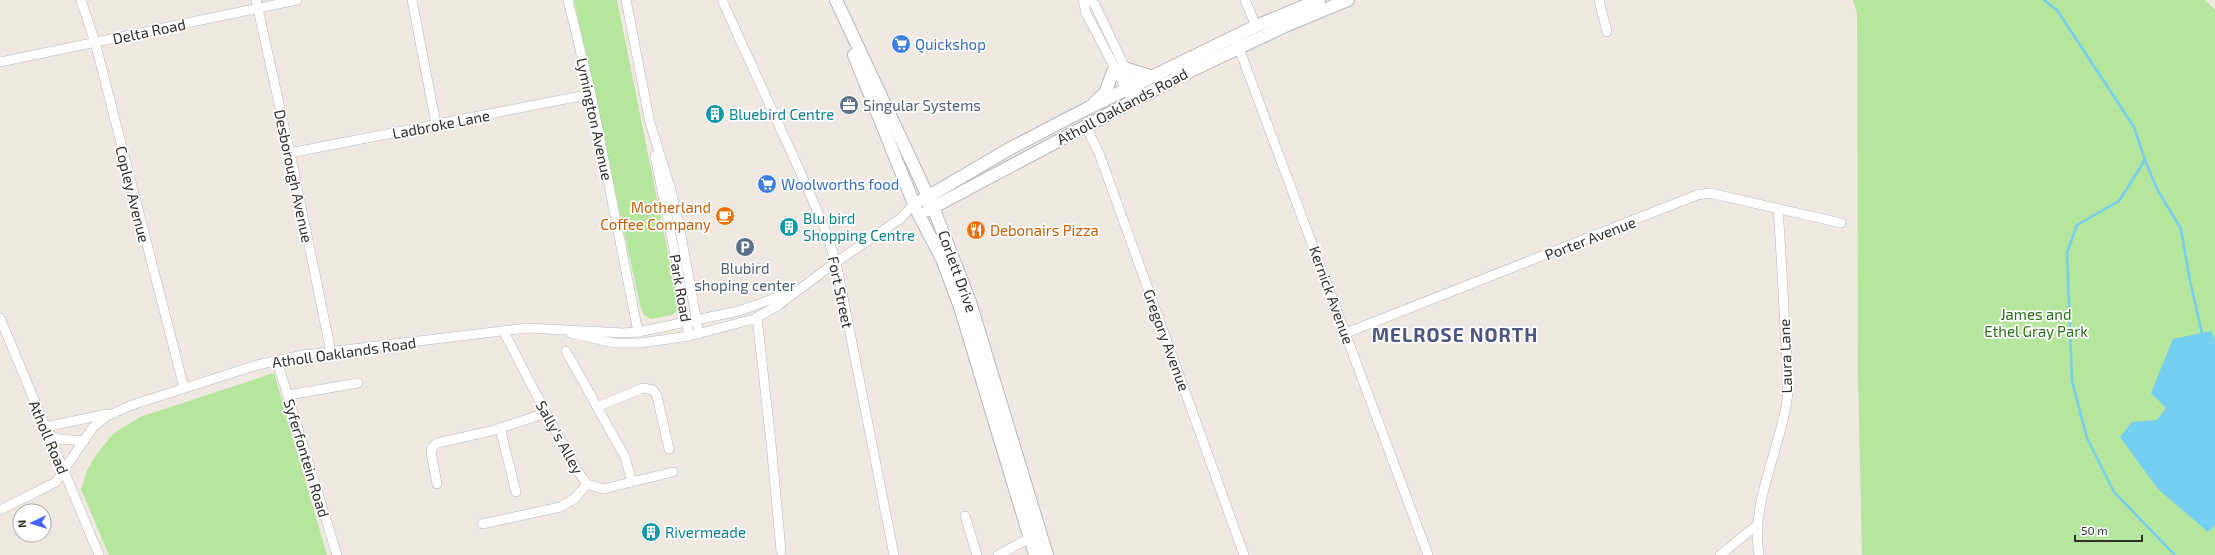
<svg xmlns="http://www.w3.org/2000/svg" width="2215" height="555" font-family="'Exo 2',sans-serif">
<rect width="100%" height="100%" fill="#efe9e1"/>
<g fill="#b6e59e">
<path d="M574 0H617L676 293 679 309 672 315 650 319 643 314 640 305Z"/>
<path d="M1853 0H2205L2215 10V555H1862L1858 376 1857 13Z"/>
<path d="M274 373 327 555H109L81 489 87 471 96 455 113 434 140 417Z"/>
</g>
<path fill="#75cff0" d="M2211 331 2215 339V525L2208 532 2158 489 2120 437 2132 422 2157 420 2166 408 2151 393 2173 339Z"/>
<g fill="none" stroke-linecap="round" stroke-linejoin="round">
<g stroke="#75cff0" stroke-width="2.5">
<path d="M2044 0 2057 10 2134 127 2145 160 2119 201 2077 225 2067 253 2072 381 2087 438 2114 492 2175 555"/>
<path d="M2145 160 2157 189 2181 229 2190 281 2202 333"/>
</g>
<g stroke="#b4b7c1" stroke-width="10">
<g id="street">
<path d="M81 0 95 42 184 388"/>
<path d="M256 0 290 153 331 352"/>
<path d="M412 0 436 124"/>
<path d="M568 0 591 94 638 332"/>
<path d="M626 0 650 123 671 190 681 235 699 334"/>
<path d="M722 0 803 178 825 229 836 262 894 555"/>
<path d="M1083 0 1086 13 1133 102"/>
<path d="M1090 0 1095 5 1136 91"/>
<path d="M1245 0 1256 26"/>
<path d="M1599 0 1607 32"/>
<path d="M1237 43 1428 555"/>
<path d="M0 62 297 0"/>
<path d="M1086 127 1099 153 1244 555"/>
<path d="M290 153 591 94"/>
<path d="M655 156 676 259 689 336"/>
<path d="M757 317 771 443 781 551"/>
<path d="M0 318 99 555"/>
<path d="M504 332 546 413 577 470 587 484 603 489 673 472"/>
<path d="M571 333 614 343H641L689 336 754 319 777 306 836 262 900 219 914 204"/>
<path d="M1346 333 1697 195 1710 193 1841 223"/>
<path d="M566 351 625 457 632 482"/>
<path d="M277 361 337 555"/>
<path d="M288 395 358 383"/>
<path d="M597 407 643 388 653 390 657 396 669 449"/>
<path d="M45 427 107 414"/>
<path d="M500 428 516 492"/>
<path d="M49 435 59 439 84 441"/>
<path d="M437 484 431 452 432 448 437 443 491 431 546 413"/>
<path d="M0 510 56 482 93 427 107 416 132 405 257 365 303 355 527 328 624 333 638 332 739 311 795 291"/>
<path d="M965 516 977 555"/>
<path d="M482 524 560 507 574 499 587 484"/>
<path d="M998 555 1030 538"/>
<path d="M1720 555 1757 525"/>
<path d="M1759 555C1750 504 1780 450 1787 400 1790 377 1786 353 1785 330 1783 289 1781 249 1778 208"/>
</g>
</g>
<g stroke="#b4b7c1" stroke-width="14">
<g id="secondary">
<path d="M836 0 933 207 970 302 1047 555"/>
<path d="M854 55 916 209 942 259 960 307 1035 555"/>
<path d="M1124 68 1153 77"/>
<path d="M1095 102 1105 93 1114 69"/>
<path d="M922 200 1011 148 1088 108 1256 26 1319 0"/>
<path d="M928 210 1184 74 1285 26 1348 0"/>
</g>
</g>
<use href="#street" stroke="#fff" stroke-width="9"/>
<use href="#secondary" stroke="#fff" stroke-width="12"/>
</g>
<defs>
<g id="supermarket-disc" transform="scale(1)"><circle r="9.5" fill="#3f7fe0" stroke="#fff"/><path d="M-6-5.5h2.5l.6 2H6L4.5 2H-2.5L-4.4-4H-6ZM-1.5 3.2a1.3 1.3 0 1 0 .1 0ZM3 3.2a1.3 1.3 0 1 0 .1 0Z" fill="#fff"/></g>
<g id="office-disc" transform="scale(1)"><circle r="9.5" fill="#5c6f8a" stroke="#fff"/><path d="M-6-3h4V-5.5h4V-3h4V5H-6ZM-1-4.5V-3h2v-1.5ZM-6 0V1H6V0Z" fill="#fff"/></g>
<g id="building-disc" transform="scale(1)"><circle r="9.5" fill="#0f9aa8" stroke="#fff"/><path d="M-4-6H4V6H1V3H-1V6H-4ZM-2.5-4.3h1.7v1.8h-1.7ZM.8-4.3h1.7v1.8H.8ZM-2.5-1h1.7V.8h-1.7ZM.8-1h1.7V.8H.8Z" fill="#fff"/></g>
<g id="cafe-disc" transform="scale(1)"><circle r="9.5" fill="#e8710a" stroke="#fff"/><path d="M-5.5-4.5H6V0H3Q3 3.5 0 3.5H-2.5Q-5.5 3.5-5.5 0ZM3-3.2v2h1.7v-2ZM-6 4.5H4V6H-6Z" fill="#fff"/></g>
<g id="restaurant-disc" transform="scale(1)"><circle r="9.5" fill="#e8710a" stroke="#fff"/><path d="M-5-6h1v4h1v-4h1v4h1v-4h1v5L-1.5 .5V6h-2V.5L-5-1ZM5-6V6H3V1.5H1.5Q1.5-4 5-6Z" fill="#fff"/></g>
<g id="parking-disc" transform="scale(1)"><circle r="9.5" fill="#5c6f8a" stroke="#fff"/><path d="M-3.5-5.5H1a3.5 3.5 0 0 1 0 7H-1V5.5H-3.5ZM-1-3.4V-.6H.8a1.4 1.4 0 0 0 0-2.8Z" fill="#fff"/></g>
</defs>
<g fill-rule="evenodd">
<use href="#supermarket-disc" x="901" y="44"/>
<use href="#office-disc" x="849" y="105"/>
<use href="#building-disc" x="715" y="114"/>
<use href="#supermarket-disc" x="767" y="184"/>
<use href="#cafe-disc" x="725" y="216"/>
<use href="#building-disc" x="789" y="227"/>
<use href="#restaurant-disc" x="976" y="230"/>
<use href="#parking-disc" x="745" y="247"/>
<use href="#building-disc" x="651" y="532"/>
</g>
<g text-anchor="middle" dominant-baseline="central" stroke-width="3.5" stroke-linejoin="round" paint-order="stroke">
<g font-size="15" fill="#2e2e2e" stroke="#fff">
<text transform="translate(149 31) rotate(-12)">Delta Road</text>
<text transform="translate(1122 106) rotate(-28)">Atholl Oaklands Road</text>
<text transform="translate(595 119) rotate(78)">Lymington Avenue</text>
<text transform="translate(441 124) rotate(-11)">Ladbroke Lane</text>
<text transform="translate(294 176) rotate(78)">Desborough Avenue</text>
<text transform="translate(133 194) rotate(76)">Copley Avenue</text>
<text transform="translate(1590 238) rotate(-21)">Porter Avenue</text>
<text transform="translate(958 271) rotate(70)">Corlett Drive</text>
<text transform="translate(681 288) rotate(80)">Park Road</text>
<text transform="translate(841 292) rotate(78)">Fort Street</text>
<text transform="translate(1332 295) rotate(70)">Kernick Avenue</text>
<text transform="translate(1167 340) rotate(70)">Gregory Avenue</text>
<text transform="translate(344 352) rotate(-8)">Atholl Oaklands Road</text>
<text transform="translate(1785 356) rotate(-92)">Laura Lane</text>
<text transform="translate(49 437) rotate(67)">Atholl Road</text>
<text transform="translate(560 437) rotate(61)">Sally's Alley</text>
<text transform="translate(307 458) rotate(73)">Syferfontein Road</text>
</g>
<g font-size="15" fill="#366cbe" stroke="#fff" text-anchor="start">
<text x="915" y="44">Quickshop</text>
<text x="781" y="184">Woolworths food</text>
</g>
<g font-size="15" fill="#4e5e75" stroke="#fff" text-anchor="start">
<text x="863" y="105">Singular Systems</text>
<text x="745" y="268" text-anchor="middle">Blubird<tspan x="745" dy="17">shoping center</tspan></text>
</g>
<g font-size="15" fill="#0d838f" stroke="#fff" text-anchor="start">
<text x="729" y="114">Bluebird Centre</text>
<text x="803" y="218">Blu bird<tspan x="803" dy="17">Shopping Centre</tspan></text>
<text x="665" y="532">Rivermeade</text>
</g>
<g font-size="15" fill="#c56008" stroke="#fff" text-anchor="end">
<text x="711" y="207">Motherland<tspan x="711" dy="17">Coffee Company</tspan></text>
<text x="990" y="230" text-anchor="start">Debonairs Pizza</text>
</g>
<g font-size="15" fill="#2c6e1b" stroke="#fff">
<text x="2036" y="314">James and<tspan x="2036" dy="17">Ethel Gray Park</tspan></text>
</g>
<g font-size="19" font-weight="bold" letter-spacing="1" fill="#4d5680" stroke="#fff">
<text x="1455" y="334">MELROSE NORTH</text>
</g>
</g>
<g transform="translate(32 523) rotate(266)"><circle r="19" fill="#ffffff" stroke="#ababab"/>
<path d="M0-3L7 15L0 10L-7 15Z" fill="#4264fb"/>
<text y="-6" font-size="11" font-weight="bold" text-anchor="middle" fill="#2e2e2e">N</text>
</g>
<path d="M2075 535v6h67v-6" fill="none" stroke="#2e2e2e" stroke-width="2"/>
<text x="2081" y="535" font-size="12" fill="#2e2e2e" stroke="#ffffff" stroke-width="3" paint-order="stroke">50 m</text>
</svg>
